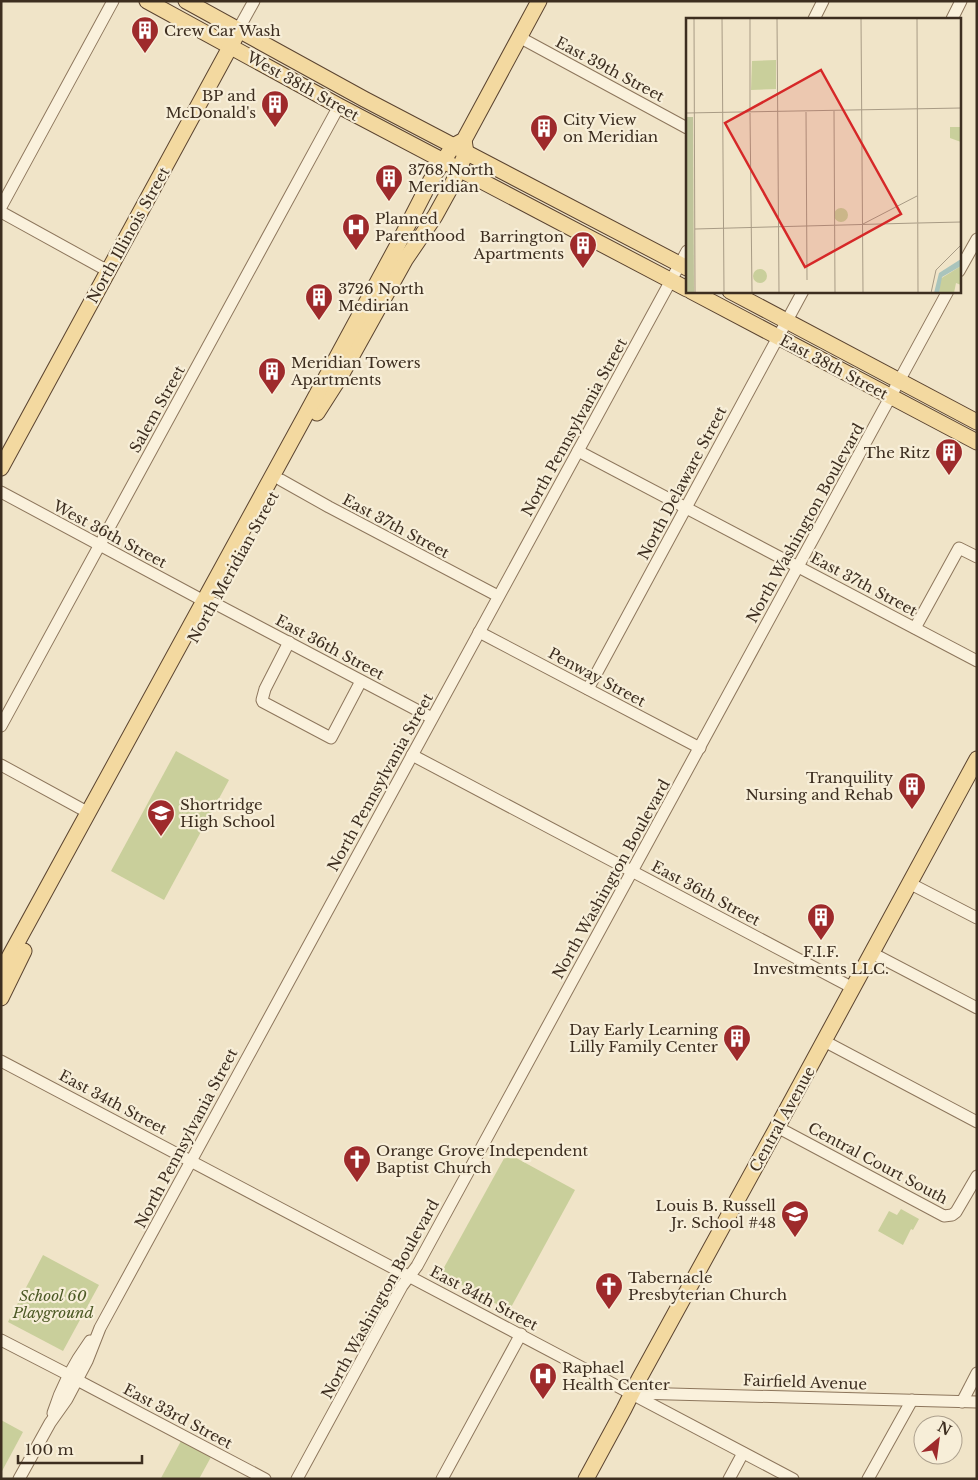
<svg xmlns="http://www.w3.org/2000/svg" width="978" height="1480" font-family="'Libre Baskerville',serif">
<rect width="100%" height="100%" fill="#f0e4c8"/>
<g fill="#c9cf9b">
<path d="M176 751 229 780 164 900 111 871Z"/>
<path d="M507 1153 575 1190 509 1311 441 1273Z"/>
<path d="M901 1209 919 1219 913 1230 911 1229 903 1245 878 1231 889 1211 897 1215Z"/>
<path d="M43 1255 99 1285 63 1351 8 1322Z"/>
<path d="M1 1420 23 1432 1 1473Z"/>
<path d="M181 1441 211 1457 199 1479H163L161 1478Z"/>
</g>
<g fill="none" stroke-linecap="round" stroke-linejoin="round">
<g stroke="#8d765c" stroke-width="13">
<g id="minor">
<path d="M814 19 823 1"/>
<path d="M952 19 961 1"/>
<path d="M238 30 254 1"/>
<path d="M519 37 687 128"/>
<path d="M1 207 113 1"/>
<path d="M1 212 108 271"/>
<path d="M959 271 977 239"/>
<path d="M578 451 977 661"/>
<path d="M281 480 329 507 498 596"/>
<path d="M1 492 204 601"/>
<path d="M214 603 432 718"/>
<path d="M915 628 959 548 977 557"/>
<path d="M479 632 700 748"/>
<path d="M289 642 265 689 262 700 263 702 331 738 361 681"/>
<path d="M588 689 803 291"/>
<path d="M1 726 339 106"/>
<path d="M412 755 853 988"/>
<path d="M1 765 89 813"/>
<path d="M909 883 977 918"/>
<path d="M872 953 977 1008"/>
<path d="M824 1041 977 1122"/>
<path d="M1 1061 793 1479"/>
<path d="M777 1127 944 1216 952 1215 956 1212 977 1176"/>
<path d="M1 1340 69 1375"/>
<path d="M77 1380 265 1479"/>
<path d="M634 1393 977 1402"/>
<path d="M962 1402 977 1373"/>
<path d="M53 1413C61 1387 74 1363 90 1341"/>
<path d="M19 1479 50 1423 67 1399 87 1361 100 1328 687 251"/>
<path d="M297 1479 402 1286 417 1266 948 291"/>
<path d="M442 1479 521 1334"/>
<path d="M729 1479 743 1453"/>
<path d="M868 1479 912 1400"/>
</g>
</g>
<g stroke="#5b4430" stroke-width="17">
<g id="major">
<path d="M147 1 339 106 687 289"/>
<path d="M186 1 364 99 687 268"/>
<path d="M691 291 977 442"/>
<path d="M730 291 977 422"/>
<path d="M317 413 340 377 405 260 435 216 451 187 466 153 464 140"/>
<path d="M1 468 235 38"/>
<path d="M1 972 304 418 396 248 431 180 453 146 464 140 539 1"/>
<path d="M1 998 24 951"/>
<path d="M586 1479 624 1409 639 1379 780 1122 977 759"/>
</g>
</g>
<use href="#minor" stroke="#faf1dc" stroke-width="11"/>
<use href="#major" stroke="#f3d9a0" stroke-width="15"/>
</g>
<defs>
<g id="building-pin" transform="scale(1.4375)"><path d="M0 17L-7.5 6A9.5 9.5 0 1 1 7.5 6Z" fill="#9e2a2b" stroke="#f7eed8"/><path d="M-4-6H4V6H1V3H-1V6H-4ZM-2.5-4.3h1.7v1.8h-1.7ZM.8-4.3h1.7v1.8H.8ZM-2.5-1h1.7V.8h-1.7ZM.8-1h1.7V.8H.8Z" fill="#fff"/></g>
<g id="hospital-pin" transform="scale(1.4375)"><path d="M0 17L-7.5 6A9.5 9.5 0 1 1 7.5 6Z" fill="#9e2a2b" stroke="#f7eed8"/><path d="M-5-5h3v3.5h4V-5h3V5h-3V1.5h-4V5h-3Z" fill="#fff"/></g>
<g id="school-pin" transform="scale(1.4375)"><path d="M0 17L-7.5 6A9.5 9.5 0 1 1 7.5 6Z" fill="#9e2a2b" stroke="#f7eed8"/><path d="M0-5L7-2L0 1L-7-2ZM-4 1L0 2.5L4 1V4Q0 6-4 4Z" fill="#fff"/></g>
<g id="church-pin" transform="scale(1.4375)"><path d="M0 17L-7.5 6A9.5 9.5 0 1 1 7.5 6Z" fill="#9e2a2b" stroke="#f7eed8"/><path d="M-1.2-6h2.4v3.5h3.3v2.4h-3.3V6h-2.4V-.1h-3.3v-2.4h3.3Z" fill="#fff"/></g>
</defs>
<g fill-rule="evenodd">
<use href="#building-pin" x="145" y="30"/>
<use href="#building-pin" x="275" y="104"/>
<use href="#building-pin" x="544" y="128"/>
<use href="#building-pin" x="389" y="178"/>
<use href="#hospital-pin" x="356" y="227"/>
<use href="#building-pin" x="583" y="245"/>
<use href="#building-pin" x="319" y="297"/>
<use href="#building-pin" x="272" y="371"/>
<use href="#building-pin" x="949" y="452"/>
<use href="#building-pin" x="912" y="786"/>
<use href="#school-pin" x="161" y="813"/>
<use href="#building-pin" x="821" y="917"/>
<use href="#building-pin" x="737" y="1038"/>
<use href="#church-pin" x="357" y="1159"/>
<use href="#school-pin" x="795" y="1214"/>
<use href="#church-pin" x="609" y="1286"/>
<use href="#hospital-pin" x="543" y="1376"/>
</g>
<g text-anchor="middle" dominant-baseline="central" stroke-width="4.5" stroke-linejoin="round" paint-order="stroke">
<g font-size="15" fill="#3d2e20" stroke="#f7eed8" text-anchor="start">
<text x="164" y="30">Crew Car Wash</text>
<text x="256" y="95" text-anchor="end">BP and<tspan x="256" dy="17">McDonald's</tspan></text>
<text x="563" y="119">City View<tspan x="563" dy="17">on Meridian</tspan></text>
<text x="408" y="169">3768 North<tspan x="408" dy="17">Meridian</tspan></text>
<text x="375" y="218">Planned<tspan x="375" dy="17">Parenthood</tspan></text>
<text x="564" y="236" text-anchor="end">Barrington<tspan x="564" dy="17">Apartments</tspan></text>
<text x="338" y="288">3726 North<tspan x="338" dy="17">Medirian</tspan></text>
<text x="291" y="362">Meridian Towers<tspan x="291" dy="17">Apartments</tspan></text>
<text x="930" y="452" text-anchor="end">The Ritz</text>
<text x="893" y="777" text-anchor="end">Tranquility<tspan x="893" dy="17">Nursing and Rehab</tspan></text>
<text x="180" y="804">Shortridge<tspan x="180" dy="17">High School</tspan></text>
<text x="821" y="951" text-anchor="middle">F.I.F.<tspan x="821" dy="17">Investments LLC.</tspan></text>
<text x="718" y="1029" text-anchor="end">Day Early Learning<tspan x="718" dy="17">Lilly Family Center</tspan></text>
<text x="376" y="1150">Orange Grove Independent<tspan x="376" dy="17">Baptist Church</tspan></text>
<text x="776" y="1205" text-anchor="end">Louis B. Russell<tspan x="776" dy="17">Jr. School #48</tspan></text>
<text x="628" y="1277">Tabernacle<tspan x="628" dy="17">Presbyterian Church</tspan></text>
<text x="562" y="1367">Raphael<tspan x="562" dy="17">Health Center</tspan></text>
</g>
<g font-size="15" fill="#3d2e20" stroke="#f7eed8">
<text transform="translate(610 69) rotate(28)">East 39th Street</text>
<text transform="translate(303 86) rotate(29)">West 38th Street</text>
<text transform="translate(128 235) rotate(-61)">North Illinois Street</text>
<text transform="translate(834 367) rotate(28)">East 38th Street</text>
<text transform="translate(157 409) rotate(-61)">Salem Street</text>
<text transform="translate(574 427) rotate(-61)">North Pennsylvania Street</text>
<text transform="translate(682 483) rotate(-62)">North Delaware Street</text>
<text transform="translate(805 523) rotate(-61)">North Washington Boulevard</text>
<text transform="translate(396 526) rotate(28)">East 37th Street</text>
<text transform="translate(110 534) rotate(28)">West 36th Street</text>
<text transform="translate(233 567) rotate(-61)">North Meridian Street</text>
<text transform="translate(864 584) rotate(28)">East 37th Street</text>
<text transform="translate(330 647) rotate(28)">East 36th Street</text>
<text transform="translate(597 677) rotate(28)">Penway Street</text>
<text transform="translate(380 782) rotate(-61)">North Pennsylvania Street</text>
<text transform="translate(611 879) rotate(-61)">North Washington Boulevard</text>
<text transform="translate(706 893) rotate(28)">East 36th Street</text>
<text transform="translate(113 1102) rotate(28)">East 34th Street</text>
<text transform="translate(782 1119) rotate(-61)">Central Avenue</text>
<text transform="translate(186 1138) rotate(-62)">North Pennsylvania Street</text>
<text transform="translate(878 1163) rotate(28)">Central Court South</text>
<text transform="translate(484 1298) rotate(28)">East 34th Street</text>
<text transform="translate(380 1299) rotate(-61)">North Washington Boulevard</text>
<text transform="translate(805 1382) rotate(2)">Fairfield Avenue</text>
<text transform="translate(178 1416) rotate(28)">East 33rd Street</text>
</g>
<g font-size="15" font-style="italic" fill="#4d5a26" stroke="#f7eed8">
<text x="53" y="1295">School 60<tspan x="53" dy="17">Playground</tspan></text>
</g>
</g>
<g transform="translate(686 18)">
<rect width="275" height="275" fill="#f0e4c8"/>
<path d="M90 42V71L65 72 66 43ZM264 109H275V124L264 120ZM148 197a7 7 0 1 1 14 0a7 7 0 1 1-14 0ZM275 248V267L270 265 268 275H253L254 261ZM67 258a7 7 0 1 1 14 0a7 7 0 1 1-14 0Z" fill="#c9cf9b"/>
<path d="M0 99H7L8 274H0Z" fill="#bfc49a"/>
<path d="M275 241V248L256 259 253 275H248L253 255Z" fill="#a9c4bc"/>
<path fill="none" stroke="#a89b85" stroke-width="1" d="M8 0 9 275M36 0 38 275M64 0V94M91 0 93 275M175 0 177 275M231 0 232 275M148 93 149 275M120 94 121 262M0 95 275 90M64 95 66 275M232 205 275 204M177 206 231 178M9 211 231 205M245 275 250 252 275 227"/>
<path fill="#d62828" fill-opacity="0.15" stroke="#d62828" stroke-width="2.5" d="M135 52 215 196 119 249 39 105Z"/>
<rect width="275" height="275" fill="none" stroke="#3d2e20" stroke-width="2.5"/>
</g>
<rect width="978" height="1480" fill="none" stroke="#3d2e20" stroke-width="5"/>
<g transform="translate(938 1440) rotate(29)"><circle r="24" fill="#f7eed8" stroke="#ada18e"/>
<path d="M0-4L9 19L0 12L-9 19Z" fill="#9e2a2b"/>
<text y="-8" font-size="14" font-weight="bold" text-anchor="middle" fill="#3d2e20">N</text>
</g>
<path d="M18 1455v8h124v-8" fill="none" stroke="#3d2e20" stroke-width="2.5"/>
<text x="25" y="1455" font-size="15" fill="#3d2e20" stroke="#f7eed8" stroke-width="4" paint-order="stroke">100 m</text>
</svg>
